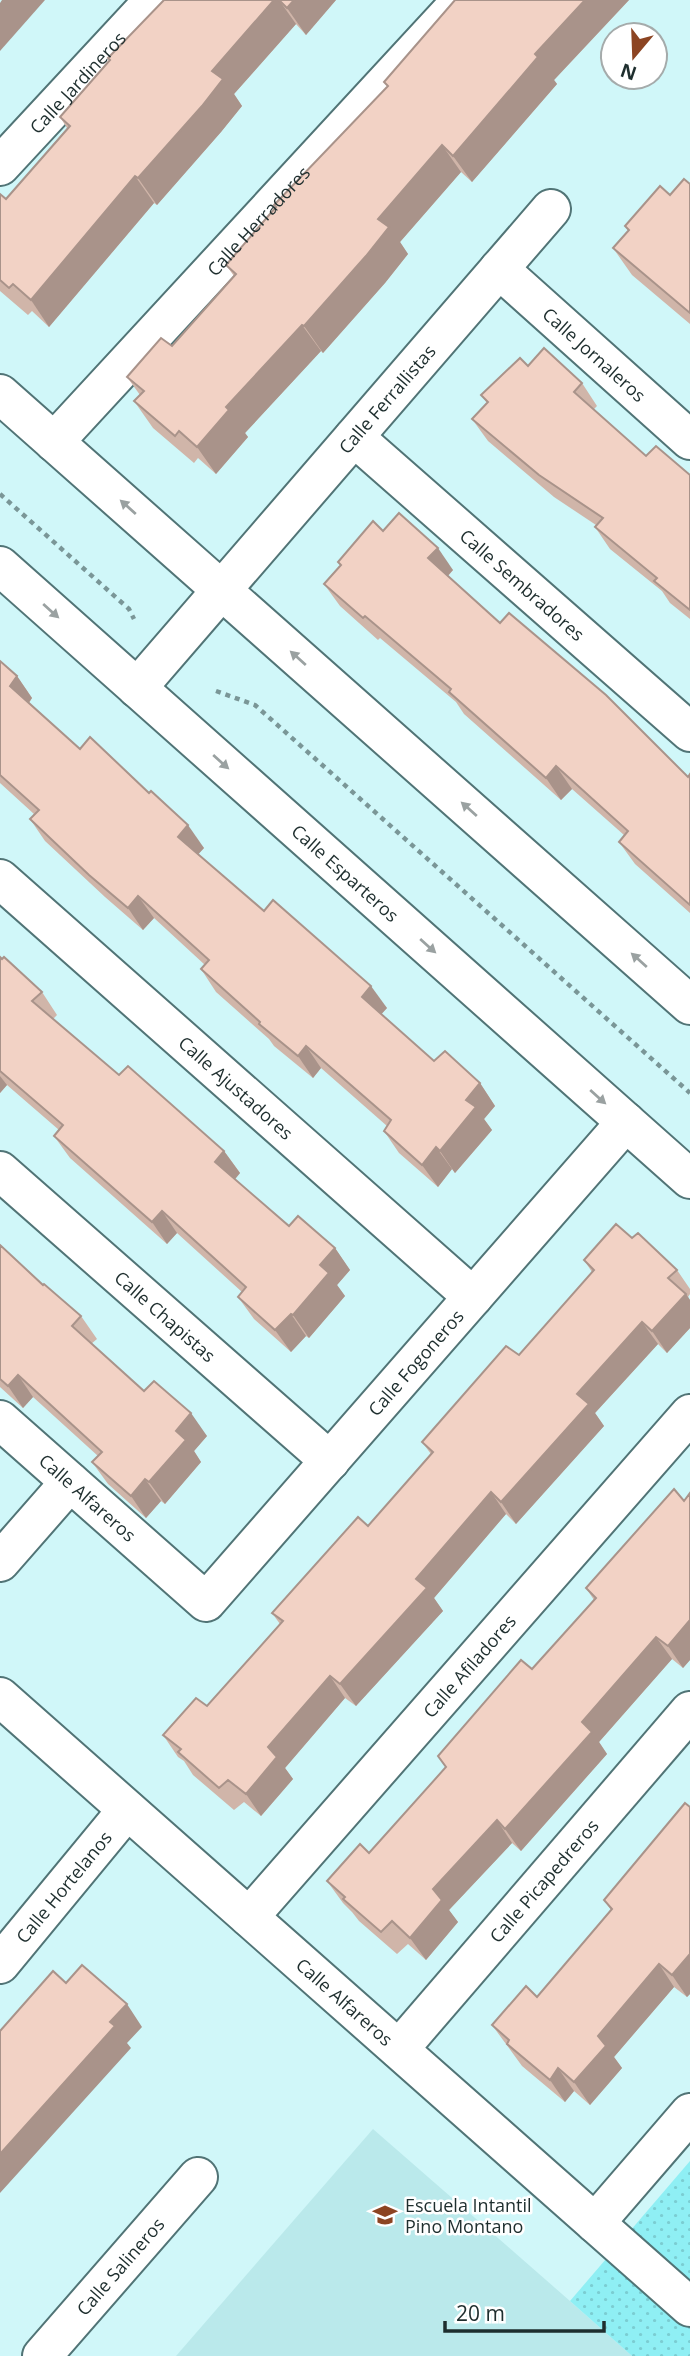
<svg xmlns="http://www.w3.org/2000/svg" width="690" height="2356" font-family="'Open Sans',sans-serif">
<defs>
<pattern id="park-dots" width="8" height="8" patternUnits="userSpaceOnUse" patternTransform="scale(1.75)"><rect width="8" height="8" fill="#8feff4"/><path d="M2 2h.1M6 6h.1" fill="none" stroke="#7bcdd2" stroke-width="1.8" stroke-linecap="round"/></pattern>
</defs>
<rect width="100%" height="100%" fill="#d0f7f9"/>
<path fill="#bae9eb" d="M373 2129 570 2301 632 2356H176Z"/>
<path fill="url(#park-dots)" d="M690 2161V2356H632L570 2301Z"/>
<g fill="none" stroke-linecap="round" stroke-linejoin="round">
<g stroke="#517476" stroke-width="42">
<g id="street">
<path id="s1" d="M0 166 154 0"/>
<path id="s2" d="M499 269 690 440"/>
<path d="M0 394 690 1005"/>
<path id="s3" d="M354 437 690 732"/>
<path id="s4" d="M54 442 462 0"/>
<path id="s5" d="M0 566 690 1179"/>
<path id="s6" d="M137 688 551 209"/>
<path id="s7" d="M0 879 473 1297"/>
<path id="s8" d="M0 1171 330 1461"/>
<path id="s9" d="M0 1420 206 1602 626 1122"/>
<path d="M0 1562 70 1482"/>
<path id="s10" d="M0 1697 690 2307"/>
<path id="s11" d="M249 1917 690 1414"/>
<path id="s12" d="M0 1964 127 1810"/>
<path id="s13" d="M399 2049 690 1711"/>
<path d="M595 2223 690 2113"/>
<path id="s14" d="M42 2356 198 2177"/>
</g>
</g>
<g stroke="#7a9697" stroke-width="4.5" stroke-dasharray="5 5" stroke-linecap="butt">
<path d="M0 494 129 609 134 619"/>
<path d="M216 691 255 705 690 1093"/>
</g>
<use href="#street" stroke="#fff" stroke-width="38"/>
</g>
<g fill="#d0b5a9">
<path d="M164 0H336L306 35 296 24 234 94 242 106 221 132 157 205 154 203 49 327 32 311 28 315 0 291V194L6 199 67 128 60 117Z"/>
<path d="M455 0H629L554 80 557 84 472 182 461 172 400 242 408 254 385 283 323 353 321 351 245 433 248 437 216 474 198 458 194 463 153 428 134 401 140 395 127 377 172 346 234 276 226 265 276 208 274 205 388 87 384 82Z"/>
<path d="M690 184V324L632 275 613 248 628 231 625 226 670 195Z"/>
<path d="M528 366 582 383 597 406 594 409 646 456 690 475V619L670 603 662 591 610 549 595 527 596 525 554 497 488 441 472 419 487 403 481 395Z"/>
<path d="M383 531 453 570 448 576 500 623 688 777 690 774V913L635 864 619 842 624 835 572 789 561 800 464 714 456 702 380 638 378 640 340 606 324 584 341 566 338 562Z"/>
<path d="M0 661 17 676 32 698 29 703 80 749 204 848 198 854 264 911 387 1008 381 1014 434 1061 480 1083 495 1106 484 1119 492 1130 455 1173 452 1169 438 1187 399 1153 384 1131 387 1126 321 1068 313 1078 274 1046 269 1039 216 992 201 969 205 965 154 918 143 930 105 897 45 841 30 819 34 814 0 783Z"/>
<path d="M0 957 42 992 57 1015 53 1019 119 1075 224 1151 240 1173 235 1179 289 1226 335 1248 350 1270 337 1285 345 1296 309 1338 306 1336 291 1352 254 1319 238 1297 242 1292 177 1233 167 1244 70 1158 54 1136 59 1130 7 1085 0 1093Z"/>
<path d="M632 1238 677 1270 690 1289V1294L688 1297 690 1300V1328L667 1353 658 1344 595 1413 604 1426 516 1524 506 1514 434 1598 443 1611 356 1706 345 1698 285 1768 293 1779 261 1816 244 1802 234 1810 193 1775 184 1761 178 1757 163 1735 207 1706 280 1624 272 1613 368 1526 431 1454 422 1442 519 1355 592 1272 584 1260Z"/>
<path d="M0 1245 43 1285 81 1316 97 1339 91 1344 144 1391 207 1436 194 1451 201 1462 165 1504 161 1501 146 1518 108 1484 92 1462 98 1456 33 1397 23 1408 0 1387Z"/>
<path d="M690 1493V1660L683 1668 672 1659 599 1742 607 1754 521 1851 512 1843 449 1910 458 1922 426 1960 408 1944 397 1954 359 1921 352 1912 343 1903 327 1881 369 1853 446 1768 438 1756 532 1669 594 1600 586 1588 684 1501Z"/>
<path d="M690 1807V1994L687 1997 674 1987 614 2057 622 2068 590 2105 574 2091 565 2102 522 2066 492 2025 537 1997 611 1910 604 1900Z"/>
</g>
<g fill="#a9938a">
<path d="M2 0H45L0 51V3Z"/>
<path d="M274 0H279L296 24 234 94 242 106 221 132 157 205 138 178 212 71Z"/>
<path d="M294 0H336L306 35 287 8Z"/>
<path d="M585 0H629L554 80 557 84 472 182 453 156 535 54Z"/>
<path d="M442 145 461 172 400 242 408 254 385 283 323 353 304 326 378 219Z"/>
<path d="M135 176 154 203 49 327 31 300Z"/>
<path d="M302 325 321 351 245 433 248 437 216 474 197 447 226 407Z"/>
<path d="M438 548 453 570 444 580 428 558Z"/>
<path d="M17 676 32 698 25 708 10 686Z"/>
<path d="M556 766 572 789 561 800 546 778Z"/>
<path d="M188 825 204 848 194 859 178 837Z"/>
<path d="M138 896 154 918 143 930 128 908Z"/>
<path d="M371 986 387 1008 377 1019 362 997Z"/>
<path d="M306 1046 321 1068 313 1078 298 1056Z"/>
<path d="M0 1076 7 1085 0 1093Z"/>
<path d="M480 1083 495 1106 484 1119 492 1130 455 1173 440 1151 466 1100Z"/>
<path d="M436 1147 452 1169 438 1187 422 1165Z"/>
<path d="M224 1151 240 1173 231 1184 215 1162Z"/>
<path d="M162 1211 177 1233 167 1244 152 1222Z"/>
<path d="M335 1248 350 1270 337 1285 345 1296 309 1338 293 1315 320 1265Z"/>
<path d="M686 1294 690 1300V1328L667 1353 652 1331Z"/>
<path d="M291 1314 306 1336 291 1352 275 1330Z"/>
<path d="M642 1322 658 1344 595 1413 604 1426 516 1524 501 1502 577 1394Z"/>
<path d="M18 1375 33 1397 23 1408 8 1386Z"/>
<path d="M191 1413 207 1436 194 1451 201 1462 165 1504 149 1482 176 1431Z"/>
<path d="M145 1479 161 1501 146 1518 131 1496Z"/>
<path d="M491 1492 506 1514 434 1598 443 1611 356 1706 340 1684 416 1579Z"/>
<path d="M690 1620V1660L683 1668 668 1646Z"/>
<path d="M656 1637 672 1659 599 1742 607 1754 521 1851 505 1829 582 1722Z"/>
<path d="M330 1676 345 1698 285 1768 293 1779 261 1816 246 1794 268 1747Z"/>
<path d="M497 1820 512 1843 449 1910 458 1922 426 1960 410 1938 433 1889Z"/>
<path d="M690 1954V1994L687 1997 672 1975Z"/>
<path d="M659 1964 674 1987 614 2057 622 2068 590 2105 574 2082 598 2036Z"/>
<path d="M127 2004 142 2027 127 2043 131 2048 0 2193V2154L110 2022Z"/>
<path d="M558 2068 574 2091 565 2102 550 2080Z"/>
</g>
<g fill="#f2d2c5" stroke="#a9938a" stroke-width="2">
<path d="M164 0H274L212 71 223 79 202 106 138 178 135 176 31 300 13 284 9 288 0 280V194L6 199 70 126 60 117 110 60 108 58Z"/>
<path d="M279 0H294L287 8Z"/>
<path d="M455 0H585L535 54 538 57 453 156 442 145 378 219 389 227 366 256 304 326 302 325 226 407 229 410 197 447 179 431 175 436 134 401 144 391 127 377 161 338 172 346 236 274 226 265 276 207 274 205 388 86 384 82Z"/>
<path d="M684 179 690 184V313L613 248 629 230 625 226 660 186 670 195Z"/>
<path d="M544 348 582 383 574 392 646 456 656 446 690 475V610L654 581 657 578 595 527 603 518 539 475 472 419 488 402 481 395 520 358 528 366Z"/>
<path d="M399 513 438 548 428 558 500 623 509 613 606 695 688 777 690 774V905L619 842 628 831 556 766 546 778 449 692 451 689 365 616 363 618 324 584 341 565 338 562 373 521 383 531Z"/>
<path d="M0 661 17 676 10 686 80 749 90 737 149 793 151 791 188 825 178 837 264 911 273 900 371 986 362 997 434 1061 445 1051 480 1083 466 1100 476 1107 440 1151 436 1147 422 1165 384 1131 391 1120 306 1046 298 1056 259 1024 260 1022 201 969 209 960 138 896 128 908 89 875 30 819 39 810 0 775Z"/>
<path d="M0 957 2 959 4 957 42 992 32 1001 119 1075 128 1066 224 1151 215 1162 289 1226 298 1216 335 1248 320 1265 329 1273 293 1315 291 1314 275 1330 238 1297 246 1287 162 1211 152 1222 54 1136 63 1125 0 1071Z"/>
<path d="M616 1224 632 1238 638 1233 677 1270 668 1278 686 1294 652 1331 642 1322 577 1394 589 1404 501 1502 491 1492 416 1579 427 1588 340 1684 330 1676 268 1747 277 1757 246 1794 228 1780 219 1788 178 1752 181 1749 163 1735 196 1698 207 1706 283 1621 272 1613 358 1517 368 1526 433 1452 422 1442 506 1346 519 1355 594 1270 584 1260Z"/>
<path d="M0 1245 43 1285 44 1284 81 1316 72 1326 144 1391 154 1381 191 1413 176 1431 186 1440 149 1482 145 1479 131 1496 92 1462 102 1452 18 1375 8 1386 0 1379Z"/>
<path d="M674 1489 684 1501 690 1493V1620L668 1646 656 1637 582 1722 592 1732 505 1829 497 1820 433 1889 442 1900 410 1938 392 1921 381 1932 343 1899 345 1897 327 1881 360 1844 369 1853 446 1767 438 1756 521 1660 532 1669 596 1598 586 1588Z"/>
<path d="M685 1803 690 1807V1954L672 1975 659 1964 598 2036 606 2046 574 2082 558 2068 550 2080 507 2044 509 2040 492 2025 526 1986 537 1997 612 1909 604 1900Z"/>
<path d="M82 1965 127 2004 110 2022 115 2026 0 2154V2031L53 1971 66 1983Z"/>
</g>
<defs><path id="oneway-solid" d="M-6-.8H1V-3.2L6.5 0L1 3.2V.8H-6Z" transform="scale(1.75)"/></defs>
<g fill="#9aa1a1">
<use href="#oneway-solid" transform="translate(128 507) rotate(-138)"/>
<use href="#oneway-solid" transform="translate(51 611) rotate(42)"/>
<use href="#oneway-solid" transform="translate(298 658) rotate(-138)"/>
<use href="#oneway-solid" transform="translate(221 762) rotate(42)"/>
<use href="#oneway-solid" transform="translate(469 809) rotate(-138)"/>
<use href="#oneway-solid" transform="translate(428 946) rotate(42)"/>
<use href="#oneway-solid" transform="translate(639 960) rotate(-138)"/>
<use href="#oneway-solid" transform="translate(598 1097) rotate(42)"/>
</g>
<defs>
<g id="school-bare" transform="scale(1.89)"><path d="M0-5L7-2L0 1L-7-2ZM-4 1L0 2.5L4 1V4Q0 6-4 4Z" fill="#8c4422" stroke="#fff" stroke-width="2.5" paint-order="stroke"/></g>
</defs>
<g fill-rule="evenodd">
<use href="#school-bare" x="385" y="2215"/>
</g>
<g text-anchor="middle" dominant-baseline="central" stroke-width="5" stroke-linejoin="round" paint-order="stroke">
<g font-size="18" fill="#1e2e2e" stroke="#fff">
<text stroke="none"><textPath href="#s1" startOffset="114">Calle Jardineros</textPath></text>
<text stroke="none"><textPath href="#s4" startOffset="301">Calle Herradores</textPath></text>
<text stroke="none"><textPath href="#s2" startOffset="128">Calle Jornaleros</textPath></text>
<text stroke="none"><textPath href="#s6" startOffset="382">Calle Ferrallistas</textPath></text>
<text stroke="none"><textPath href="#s3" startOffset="224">Calle Sembradores</textPath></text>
<text stroke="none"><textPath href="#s5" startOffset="462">Calle Esparteros</textPath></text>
<text stroke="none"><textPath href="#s7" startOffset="315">Calle Ajustadores</textPath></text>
<text stroke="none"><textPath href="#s8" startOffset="220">Calle Chapistas</textPath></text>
<text stroke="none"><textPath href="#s9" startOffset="593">Calle Fogoneros</textPath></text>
<text stroke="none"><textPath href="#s9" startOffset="117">Calle Alfareros</textPath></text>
<text stroke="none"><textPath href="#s11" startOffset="334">Calle Afiladores</textPath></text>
<text stroke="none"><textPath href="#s13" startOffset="222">Calle Picapedreros</textPath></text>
<text stroke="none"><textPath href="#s12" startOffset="100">Calle Hortelanos</textPath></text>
<text stroke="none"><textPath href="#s10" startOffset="460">Calle Alfareros</textPath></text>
<text stroke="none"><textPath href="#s14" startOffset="119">Calle Salineros</textPath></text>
</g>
<g font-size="18" fill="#1e2e2e" stroke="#fff" text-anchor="start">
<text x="405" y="2205">Escuela Intantil<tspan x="405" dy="21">Pino Montano</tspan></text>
</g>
</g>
<g transform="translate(634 56) rotate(199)"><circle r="33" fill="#ffffff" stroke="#a5abab" stroke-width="2"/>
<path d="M0-5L12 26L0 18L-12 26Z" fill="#8c4422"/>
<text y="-10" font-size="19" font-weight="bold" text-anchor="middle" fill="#1e2e2e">N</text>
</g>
<path d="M445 2321v10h159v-10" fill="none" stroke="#1e2e2e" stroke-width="3.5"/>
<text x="456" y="2321" font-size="21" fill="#1e2e2e" stroke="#ffffff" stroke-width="5" paint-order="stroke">20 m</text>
</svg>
